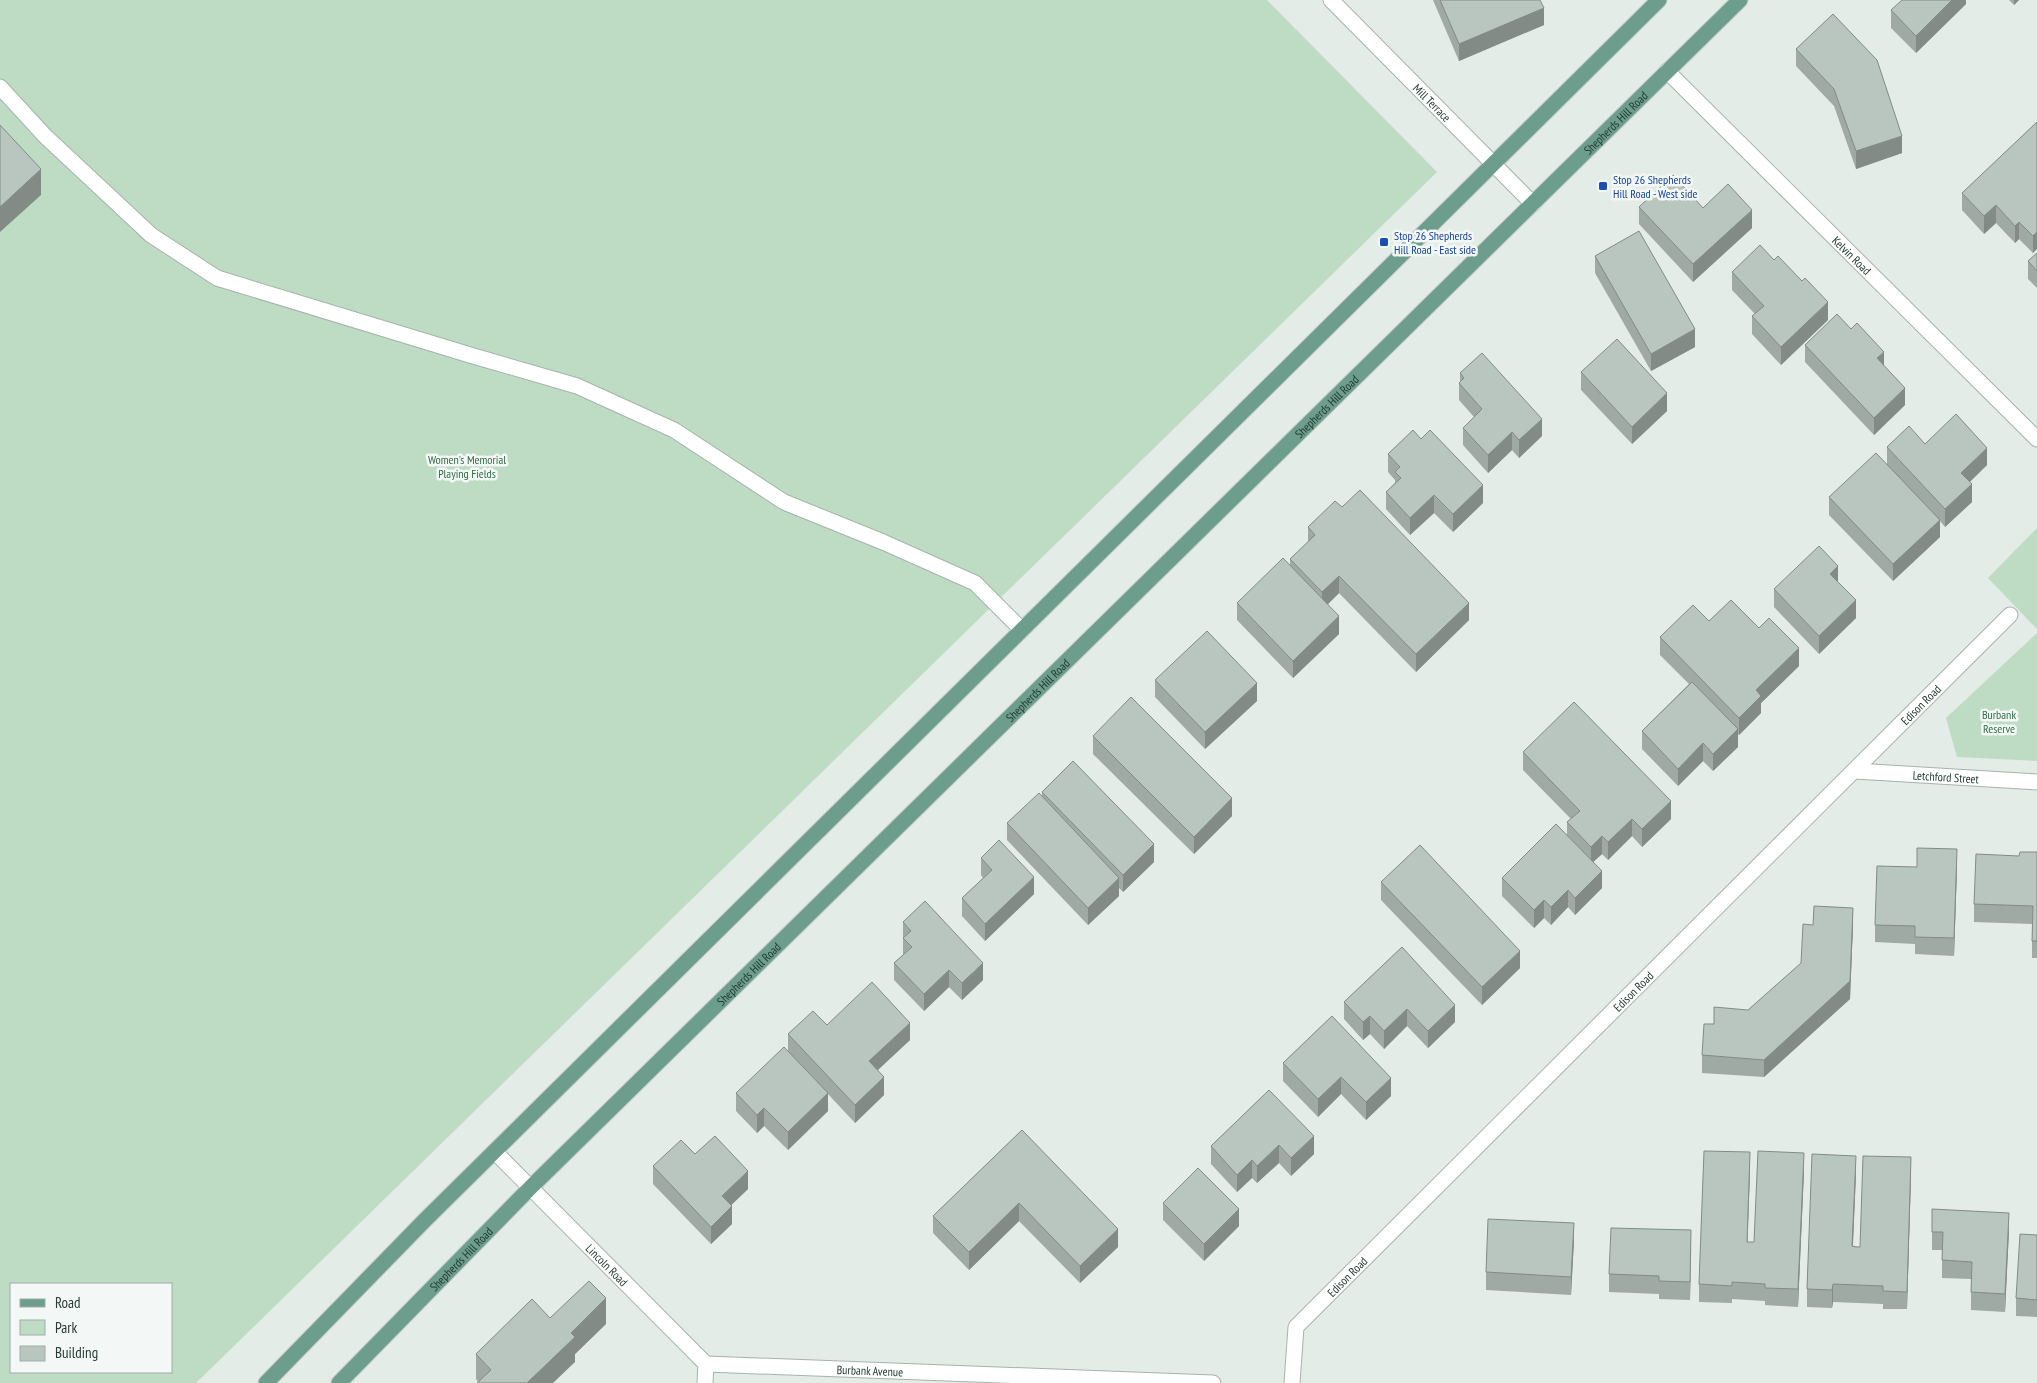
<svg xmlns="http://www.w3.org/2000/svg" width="2037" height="1383" font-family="'PT Sans Narrow',sans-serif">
<rect width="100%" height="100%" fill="#e3ece7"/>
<g fill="#bedbc4" fill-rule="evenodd">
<path d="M0 0H1267L1437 172 196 1383H0ZM11 1284H171V1372H11Z"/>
<path d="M2037 528V629L1988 578Z"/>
<path d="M2037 633V761L1957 757 1946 718Z"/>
</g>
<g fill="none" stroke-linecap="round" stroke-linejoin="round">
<g stroke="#a6b3ad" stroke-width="17">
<g id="minor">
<path id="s1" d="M1331 0 1533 204"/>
<path id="s2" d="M1667 71 2037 439"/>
<path d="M0 87 45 136 151 235 217 278 470 355 577 386 674 430 784 502 883 542 975 583 1022 630"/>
<path id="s3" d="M1855 771 2037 782"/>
<path id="s4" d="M495 1152 706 1364 705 1383"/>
<path id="s5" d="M706 1364 1213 1383"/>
<path id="s6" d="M1292 1383 1296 1327 2010 615"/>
</g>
</g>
<g stroke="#c2c8c6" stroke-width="17">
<g id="major">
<path d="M266 1383 425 1220 1659 0"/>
<path id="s7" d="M339 1383 530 1188 1740 0"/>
</g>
</g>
<use href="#minor" stroke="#fff" stroke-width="15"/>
<use href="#major" stroke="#6c9d8d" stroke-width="15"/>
</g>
<g fill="#9faaa5">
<path d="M1433 0H1540L1544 25 1459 61Z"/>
<path d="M1966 0V4L1916 53 1891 28V10Z"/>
<path d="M2009 0H2019L2014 5Z"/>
<path d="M1796 49 1902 153 1856 169 1834 106 1796 66Z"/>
<path d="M2037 122 2033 253 2019 239 2015 243 1996 223 1984 234 1962 210V193Z"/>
<path d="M1639 207 1703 208 1752 228 1693 282 1639 224Z"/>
<path d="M2037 253V288L2028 279V261Z"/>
<path d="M1595 256 1695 347 1651 371 1595 273Z"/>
<path d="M1732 272 1828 320 1781 365 1752 334V316L1755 314 1732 290Z"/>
<path d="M1805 345 1884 366 1905 405 1874 435 1805 362Z"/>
<path d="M1581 372 1667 411 1632 444 1581 390Z"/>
<path d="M1460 373 1542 436 1519 458 1512 450 1488 473 1463 445V428L1474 417 1459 400V383L1460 382Z"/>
<path d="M1421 439 1483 503 1453 532 1434 513 1410 535 1386 509V492L1395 483V480L1388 472V454Z"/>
<path d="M1925 444 1987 465 1970 482 1972 502 1945 527 1940 521V537L1893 581 1829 515V497L1887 464V447Z"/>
<path d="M1342 507 1469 620 1416 672 1339 593 1328 604 1339 634 1293 678 1237 620V603L1290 565V559L1308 542V527Z"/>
<path d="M1774 589 1856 618 1819 654 1774 607Z"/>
<path d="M1709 621 1759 628 1799 666 1761 703V713L1739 735 1738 734V747L1713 771 1703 761 1678 786 1642 749V731L1689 684 1660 655V637Z"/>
<path d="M1155 680 1257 701 1205 749 1155 697Z"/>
<path d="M1093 736 1232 816 1194 854 1093 754Z"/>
<path d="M1523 752 1671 819 1642 847 1632 836 1608 860 1602 854 1593 862 1602 888 1575 915 1568 907 1551 925 1544 918 1534 928 1502 896V878L1567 836V822L1571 819 1523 770Z"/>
<path d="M1042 792 1154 862 1123 892 1119 888V896L1088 925 1007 840V823L1042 797Z"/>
<path d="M2037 852V958H2032V924L1974 922V904L2019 856Z"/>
<path d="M981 858 1034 894 985 941 962 916V898L983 878 981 875Z"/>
<path d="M1917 867H1957L1954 956 1915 954V944L1875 942V925Z"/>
<path d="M1381 882 1520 968 1482 1005 1381 900Z"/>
<path d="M903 922 983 980 962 1000 949 987 924 1011 894 980V963L903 955Z"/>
<path d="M1853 925 1850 999 1764 1077 1702 1073V1055L1714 1024 1748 1010Z"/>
<path d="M1402 947 1455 1022 1428 1048 1407 1026 1384 1049 1370 1034 1363 1040 1344 1019V1002Z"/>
<path d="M1332 1016 1391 1096 1366 1120 1341 1094 1318 1117 1283 1081V1063Z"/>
<path d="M827 1025 910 1040 878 1070 884 1095 855 1123 828 1094V1111L788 1150 764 1126 757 1133 736 1111V1093L788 1051V1034Z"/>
<path d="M1269 1090 1314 1154 1291 1176 1279 1163 1257 1183 1252 1178 1237 1192 1211 1164V1146Z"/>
<path d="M1022 1130 1118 1247 1080 1283 1019 1221 969 1270 933 1233V1216Z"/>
<path d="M695 1154 748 1189 731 1205 732 1224 711 1244 653 1184V1166Z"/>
<path d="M1750 1170 1747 1242H1754L1804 1171 1798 1307 1765 1305V1301L1732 1299V1303L1699 1302V1284Z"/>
<path d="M1856 1173 1853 1246 1860 1247 1911 1175 1907 1309H1883V1304L1833 1302 1832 1308 1807 1307V1289Z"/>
<path d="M1163 1203 1239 1226 1204 1261 1163 1220Z"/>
<path d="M1932 1209 2009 1230 2005 1312 1971 1310V1279L1942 1278V1250H1932Z"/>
<path d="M2037 1235V1317L2016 1316V1298Z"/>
<path d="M1574 1240 1571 1295 1486 1290V1272Z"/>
<path d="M1691 1248 1690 1300 1659 1299V1294L1609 1292V1274Z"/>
<path d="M550 1318 606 1324 575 1354V1362L478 1382 476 1379V1354Z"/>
</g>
<g fill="#828b86">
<path d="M1952 0H1966V4L1916 53V36Z"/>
<path d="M2014 0H2019L2014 5Z"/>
<path d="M1544 8V25L1459 61V44Z"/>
<path d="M1902 136V153L1856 169V151Z"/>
<path d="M41 169V195L0 232V207Z"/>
<path d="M1996 205V223L1984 234V216Z"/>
<path d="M1752 210V228L1693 282V264Z"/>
<path d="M2019 222V239L2015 243V226Z"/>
<path d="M2037 232V249L2033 253V236Z"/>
<path d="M1828 302V320L1781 365V347Z"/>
<path d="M1695 329V347L1651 371V354Z"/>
<path d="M1884 352V369L1877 358Z"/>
<path d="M1905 388V405L1874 435V418Z"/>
<path d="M1667 393V411L1632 444V427Z"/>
<path d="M1542 419V436L1519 458V440Z"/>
<path d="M1512 432V450L1488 473V455Z"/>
<path d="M1987 448V465L1961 490V473Z"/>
<path d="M1972 484V502L1945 527V509Z"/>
<path d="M1483 485V503L1453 532V514Z"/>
<path d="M1434 495V513L1410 535V518Z"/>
<path d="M1940 520V537L1893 581V564Z"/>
<path d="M1838 566V584L1830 574Z"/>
<path d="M1339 576V593L1322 610V592Z"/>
<path d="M1856 600V618L1819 654V636Z"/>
<path d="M1469 603V620L1416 672V654Z"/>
<path d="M1339 616V634L1293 678V661Z"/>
<path d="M1799 648V666L1761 703V713L1739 735V718L1756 690Z"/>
<path d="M1257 683V701L1205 749V732Z"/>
<path d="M1738 729V747L1713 771V754Z"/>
<path d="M1703 743V761L1678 786V769Z"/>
<path d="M1232 798V816L1194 854V837Z"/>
<path d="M1671 801V819L1642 847V829Z"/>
<path d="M1632 819V836L1608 860V842Z"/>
<path d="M1602 836V854L1591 864V847Z"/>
<path d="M1154 844V862L1123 892V875Z"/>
<path d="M1957 849V867L1954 956V938Z"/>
<path d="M1602 871V888L1575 915V898Z"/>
<path d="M1034 877V894L985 941V924Z"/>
<path d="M1119 878V896L1088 925V908Z"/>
<path d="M1568 890V907L1551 925V907Z"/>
<path d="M1544 900V918L1534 928V910Z"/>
<path d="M1853 908V925L1850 999 1764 1077V1060Z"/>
<path d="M1520 951V968L1482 1005V987Z"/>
<path d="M983 963V980L962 1000V983Z"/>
<path d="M949 970V987L924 1011V994Z"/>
<path d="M1455 1005V1022L1428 1048V1031Z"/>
<path d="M1407 1009V1026L1384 1049V1031Z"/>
<path d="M1370 1016V1034L1363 1040V1022Z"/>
<path d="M910 1023V1040L869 1078V1061Z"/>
<path d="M884 1077V1095L855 1123V1105Z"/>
<path d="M1341 1077V1094L1318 1117V1099Z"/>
<path d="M1391 1078V1096L1366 1120V1102Z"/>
<path d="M828 1093V1111L788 1150V1132Z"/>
<path d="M764 1108V1126L757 1133V1115Z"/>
<path d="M1314 1136V1154L1291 1176V1158Z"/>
<path d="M1279 1145V1163L1257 1183V1166Z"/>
<path d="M1750 1152V1170L1747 1259V1242Z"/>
<path d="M1804 1153V1171L1798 1307V1289Z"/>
<path d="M1856 1156V1173L1852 1264V1246Z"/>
<path d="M1911 1157V1175L1907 1309V1292Z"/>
<path d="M1252 1160V1178L1237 1192V1175Z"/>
<path d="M748 1171V1189L722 1214V1196Z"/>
<path d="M1019 1203V1221L969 1270V1252Z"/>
<path d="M732 1206V1224L711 1244V1227Z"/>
<path d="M1239 1209V1226L1204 1261V1244Z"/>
<path d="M2009 1213V1230L2005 1312V1294Z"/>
<path d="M1574 1223V1240L1571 1295V1277Z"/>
<path d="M1118 1229V1247L1080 1283V1266Z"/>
<path d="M1691 1230V1248L1690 1300V1282Z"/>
<path d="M1833 1284V1302L1832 1308V1290Z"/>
<path d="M606 1298V1324L575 1354V1362L553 1383H527L571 1333Z"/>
</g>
<g fill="#b9c6c0" stroke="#828b86">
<path d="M1440 0H1540L1544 8 1459 44Z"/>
<path d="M1902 0H1952L1916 36 1891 10Z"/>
<path d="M1833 14 1877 60 1902 136 1856 151 1834 89 1796 49Z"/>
<path d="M2037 122V232L2033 236 2019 222 2015 226 1996 205 1984 216 1962 193Z"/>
<path d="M0 125 41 169 0 207Z"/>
<path d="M1673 175 1703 208 1728 184 1752 210 1693 264 1639 207Z"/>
<path d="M1639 231 1695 329 1651 354 1595 256Z"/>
<path d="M1760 245 1774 260 1778 256 1802 281 1805 278 1828 302 1781 347 1752 316 1764 306 1732 272Z"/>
<path d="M2037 253V271L2028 261Z"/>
<path d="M1837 314 1851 329 1857 323 1884 352 1877 358 1905 388 1874 418 1805 345Z"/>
<path d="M1617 339 1667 393 1632 427 1581 372Z"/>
<path d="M1482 353 1542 419 1519 440 1512 432 1488 455 1463 428 1482 409 1459 383 1464 378 1460 373Z"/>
<path d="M1956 414 1987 448 1961 473 1972 484 1945 509 1887 447 1909 426 1925 444Z"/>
<path d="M1413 430 1421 439 1430 430 1483 485 1453 514 1434 495 1410 518 1386 492 1401 478 1395 472 1400 467 1388 454Z"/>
<path d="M1876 453 1940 520 1893 564 1829 497Z"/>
<path d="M1360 490 1469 603 1416 654 1339 576 1322 592 1290 559 1315 535 1308 527 1335 501 1342 507Z"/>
<path d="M1819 546 1838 566 1830 574 1856 600 1819 636 1774 589Z"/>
<path d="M1283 558 1339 616 1293 661 1237 603Z"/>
<path d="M1731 600 1759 628 1769 618 1799 648 1756 690 1761 696 1739 718 1660 637 1693 605 1709 621Z"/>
<path d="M1207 631 1257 683 1205 732 1155 680Z"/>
<path d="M1692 682 1738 729 1713 754 1703 743 1678 769 1642 731Z"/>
<path d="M1131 697 1232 798 1194 837 1093 736Z"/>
<path d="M1574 702 1671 801 1642 829 1632 819 1608 842 1602 836 1591 847 1567 822 1580 811 1523 752Z"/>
<path d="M1073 761 1154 844 1123 875 1042 792Z"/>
<path d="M1039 793 1119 878 1088 908 1007 823Z"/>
<path d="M1556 824 1602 871 1575 898 1568 890 1551 907 1544 900 1534 910 1502 878Z"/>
<path d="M999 840 1034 877 985 924 962 898 992 870 981 858Z"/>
<path d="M1420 845 1520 951 1482 987 1381 882Z"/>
<path d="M1917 848 1957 849 1954 938 1915 937V926L1875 925 1877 866 1917 867Z"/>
<path d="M2020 852H2037V941H2032L2033 906 1974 904 1976 854 2019 856Z"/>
<path d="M925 901 983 963 962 983 949 970 924 994 894 963 912 947 903 938 911 931 903 922Z"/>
<path d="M1814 906 1853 908 1850 981 1764 1060 1702 1055 1704 1024H1714V1007L1748 1010 1801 963 1803 924 1813 925Z"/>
<path d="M1402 947 1455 1005 1428 1031 1407 1009 1384 1031 1370 1016 1363 1022 1344 1002Z"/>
<path d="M872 982 910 1023 869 1061 884 1077 855 1105 788 1034 813 1011 827 1025Z"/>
<path d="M1332 1016 1391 1078 1366 1102 1341 1077 1318 1099 1283 1063Z"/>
<path d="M784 1047 828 1093 788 1132 764 1108 757 1115 736 1093Z"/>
<path d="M1269 1090 1314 1136 1291 1158 1279 1145 1257 1166 1252 1160 1237 1175 1211 1146Z"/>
<path d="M1022 1130 1118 1229 1080 1266 1019 1203 969 1252 933 1216Z"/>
<path d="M715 1136 748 1171 722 1196 732 1206 711 1227 653 1166 681 1140 695 1154Z"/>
<path d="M1704 1151 1750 1152 1747 1242H1754L1758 1151 1804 1153 1798 1289 1765 1288V1284L1750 1283 1732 1282V1286L1699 1284Z"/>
<path d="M1812 1154 1856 1156 1852 1246 1856 1247H1860L1863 1156 1911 1157 1907 1292 1883 1291V1286L1833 1284 1832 1290 1807 1289Z"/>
<path d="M1198 1168 1239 1209 1204 1244 1163 1203Z"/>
<path d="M1932 1209 2009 1213 2005 1294 1971 1292 1972 1262 1942 1260 1943 1232H1932Z"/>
<path d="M1488 1219 1574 1223 1571 1277 1486 1272Z"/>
<path d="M1611 1228 1691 1230 1690 1282 1659 1281V1276L1609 1274Z"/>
<path d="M2020 1234 2037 1235V1300L2016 1298Z"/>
<path d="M589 1281 606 1298 571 1333 575 1337 527 1383H477L491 1370 476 1354 532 1299 550 1318Z"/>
</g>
<g fill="#1a4fb4" stroke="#f3f8f6" stroke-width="2">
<rect x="1598" y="181" width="10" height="10" rx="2.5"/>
<rect x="1379" y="237" width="10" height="10" rx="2.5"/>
</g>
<g text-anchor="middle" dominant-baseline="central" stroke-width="5" stroke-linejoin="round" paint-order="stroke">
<g font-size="12" fill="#243b33" stroke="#f3f8f6">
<text stroke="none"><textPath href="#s1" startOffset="144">Mill Terrace</textPath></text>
<text stroke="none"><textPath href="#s7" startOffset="1794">Shepherds Hill Road</textPath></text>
<text stroke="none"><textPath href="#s2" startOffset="261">Kelvin Road</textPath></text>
<text stroke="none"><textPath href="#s7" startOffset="1389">Shepherds Hill Road</textPath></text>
<text stroke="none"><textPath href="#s7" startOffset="984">Shepherds Hill Road</textPath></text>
<text stroke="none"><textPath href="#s6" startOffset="938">Edison Road</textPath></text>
<text stroke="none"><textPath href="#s3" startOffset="91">Letchford Street</textPath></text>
<text stroke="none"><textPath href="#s7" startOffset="579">Shepherds Hill Road</textPath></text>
<text stroke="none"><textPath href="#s6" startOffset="532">Edison Road</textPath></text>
<text stroke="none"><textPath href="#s7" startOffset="174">Shepherds Hill Road</textPath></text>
<text stroke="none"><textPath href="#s4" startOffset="159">Lincoln Road</textPath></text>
<text stroke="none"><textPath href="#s6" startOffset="128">Edison Road</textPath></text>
<text stroke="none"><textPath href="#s5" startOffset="164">Burbank Avenue</textPath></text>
</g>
<g font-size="12" fill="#164399" stroke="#f3f8f6" text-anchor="start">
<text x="1613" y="179">Stop 26 Shepherds<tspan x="1613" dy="14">Hill Road - West side</tspan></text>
<text x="1394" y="235">Stop 26 Shepherds<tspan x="1394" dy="14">Hill Road - East side</tspan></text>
</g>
<g font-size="12" fill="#326f45" stroke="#f3f8f6">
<text x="467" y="459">Women's Memorial<tspan x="467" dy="14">Playing Fields</tspan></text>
<text x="1999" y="714">Burbank<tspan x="1999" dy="14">Reserve</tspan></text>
</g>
</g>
<rect x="10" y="1283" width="162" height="90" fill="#f3f8f6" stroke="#a0aca8"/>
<rect x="20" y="1299" width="25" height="8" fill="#6c9d8d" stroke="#a0aca8"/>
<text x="55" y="1308" font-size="15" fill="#243b33">Road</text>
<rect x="20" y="1320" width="25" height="15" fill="#bedbc4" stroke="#a0aca8"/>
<text x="55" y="1333" font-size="15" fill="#243b33">Park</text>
<rect x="20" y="1346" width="25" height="15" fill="#b9c6c0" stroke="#a0aca8"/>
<text x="55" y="1358" font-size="15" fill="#243b33">Building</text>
</svg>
